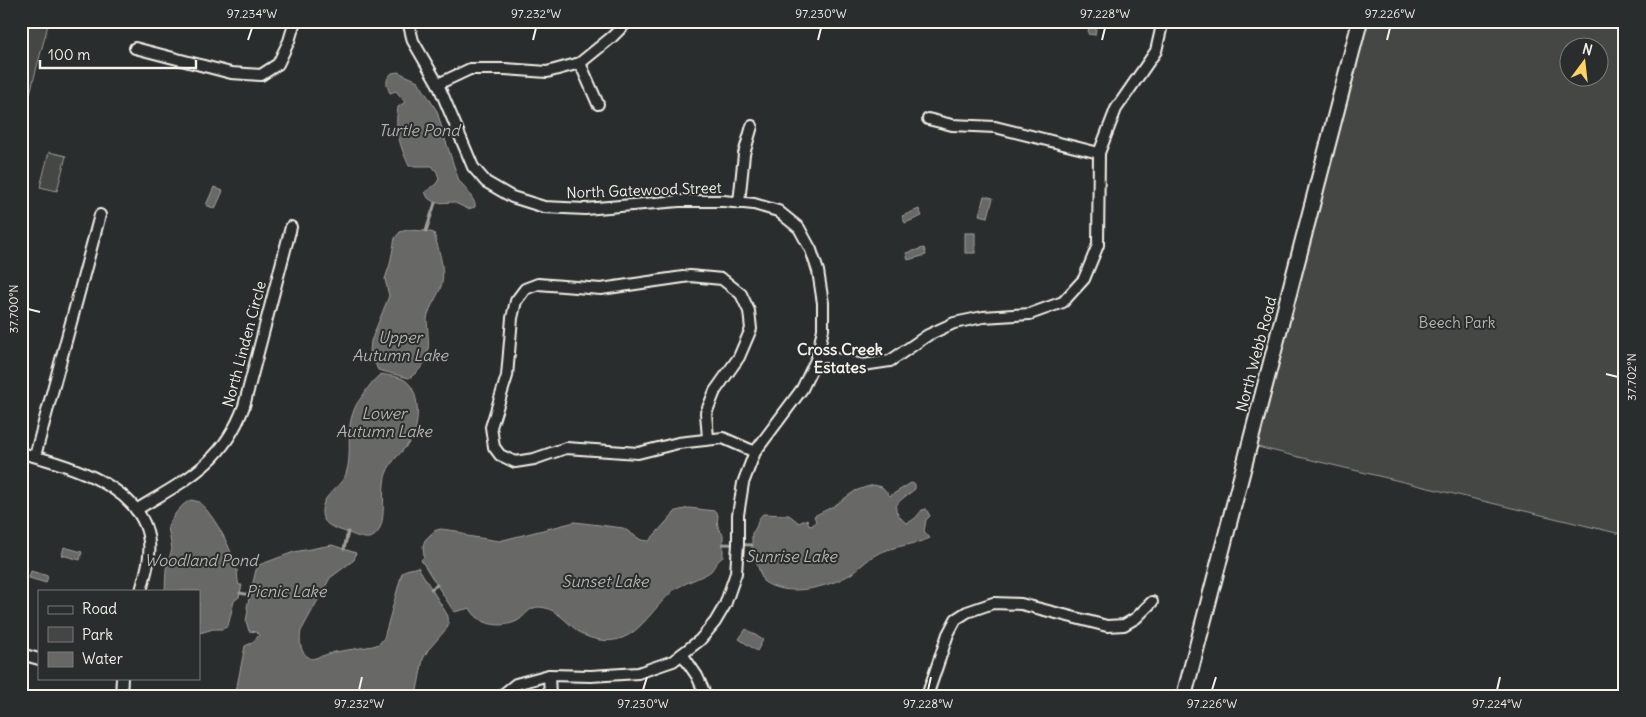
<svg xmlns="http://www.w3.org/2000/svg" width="1646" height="717" font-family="Delius,sans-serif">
<rect width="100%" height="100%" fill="#2a2d2e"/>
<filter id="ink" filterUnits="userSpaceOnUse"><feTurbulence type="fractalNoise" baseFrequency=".02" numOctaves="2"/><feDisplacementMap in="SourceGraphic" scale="10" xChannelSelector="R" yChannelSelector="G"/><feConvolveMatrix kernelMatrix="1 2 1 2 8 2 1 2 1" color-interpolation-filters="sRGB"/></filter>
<g filter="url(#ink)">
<g fill="#444645" stroke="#9c9c96" fill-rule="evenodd">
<path d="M21 21H49L28 101 21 99Z"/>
<path d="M1363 21H1625V535L1249 445ZM1568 48H1598V78H1568Z"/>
<path d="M49 152 66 156 57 191 40 187Z"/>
</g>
<g fill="#676866" stroke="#9f9f9a">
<path d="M1089 21H1097L1095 35 1088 34Z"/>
<path d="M398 72 418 81 437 111 445 139 459 181 466 188 475 203V207L468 209 453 202 435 203 428 198 425 192 436 184 439 179 437 172 432 166H409C400 146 394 129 398 107L405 102 396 91 390 93C386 84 385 79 392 73Z"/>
<path d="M214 187 223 191 215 209 206 205Z"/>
<path d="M984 196 993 198 988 217 979 215Z"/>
<path d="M919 209 922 216 905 223 902 216Z"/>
<path d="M407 230 426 231 434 233C438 248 445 267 442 283 439 296 429 306 427 319 427 324 428 329 428 335 430 355 426 367 409 378L378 370 370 351 371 341 389 296 385 279 390 264 395 238 400 232Z"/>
<rect x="965" y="233" width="10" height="20"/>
<path d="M924 248 926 255 908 260 906 253Z"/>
<path d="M381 374C389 376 400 376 406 381 420 391 420 424 412 438 405 451 391 459 386 474 380 491 389 525 374 536 367 541 356 536 349 533 338 529 321 526 322 511 322 495 341 487 346 474 353 453 345 430 354 410 356 404 360 399 364 394 368 387 374 379 381 374Z"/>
<path d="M911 483 915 484V489C899 502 886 506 906 523 914 521 917 516 922 510L926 509 930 516 926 520 924 531 930 538C915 545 898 545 882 552 870 556 861 567 851 574 828 588 785 598 763 581L756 561 752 556V533C759 526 756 520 763 514L789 515 799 523 807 519 809 525 812 526 816 521 814 516 834 506 855 491 866 487 874 485 882 487 890 496Z"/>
<path d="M191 500 200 502C217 521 230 545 237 570 238 575 237 580 239 585H242L239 597 234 601 228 626 223 629H213L200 633 199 632V591H165L166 569 172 549 168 527C171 518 182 503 191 500Z"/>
<path d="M689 508 715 511 718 515C717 522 717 530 723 534V557C717 561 715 566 711 571 708 575 681 584 674 590 646 613 635 651 591 638 571 632 561 608 539 607 528 607 525 617 517 621 501 629 478 625 470 608L454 612 421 560 424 557 423 546 425 540 434 531 440 529 457 531 467 536 499 541 575 522 623 528 641 540 649 541 676 511Z"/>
<path d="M332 545 356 553 354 560 330 578 301 631C299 643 300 654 312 659L335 652 373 646 379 644 384 638 402 573 406 570 418 567 448 616V627L428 650 423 659 416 696H235L245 646 252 643 259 635 256 632 249 631 246 621 248 611 247 607 256 570 259 565 294 552Z"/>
<path d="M64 547 82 552 80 560 62 555Z"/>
<path d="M31 571 48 576 46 583 29 578Z"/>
<path d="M746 629 763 640 757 651 739 639Z"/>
</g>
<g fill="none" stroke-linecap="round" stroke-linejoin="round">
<g stroke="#9f9f9a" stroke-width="3">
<path d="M426 231 435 203"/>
<path d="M723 544 752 545"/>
<path d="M344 549 348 532"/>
<path d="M431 589 437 585"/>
<path d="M240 593 250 595"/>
</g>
<g stroke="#f4f1e8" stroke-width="14">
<g id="minor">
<path d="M408 21 413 41 438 84 473 167 486 182 512 197 544 207 585 209 679 201H723L754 204 778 211 799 228 811 250 818 271 823 303V329L817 358 802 389 755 452 743 483 738 515V544L736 573 725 605 715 622 700 640 673 661 638 673 591 676 549 675 516 684 501 696"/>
<path d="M135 48 231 73 261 75 278 64 289 41 295 21"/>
<path d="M580 63 598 104"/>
<path d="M438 84 470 69H505L547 72 580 63 612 37 628 21"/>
<path d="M928 119 952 125 995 127 1099 153"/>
<path d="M739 203 744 154 752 126"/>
<path d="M817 355 863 365 890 361 928 335 954 323 983 317 1030 314 1063 302 1084 279 1098 245 1099 153 1116 109 1156 51 1162 25V21"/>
<path d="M708 438 706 413 715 391 739 357 751 329 749 311 741 294 722 279 690 276 601 289 538 284 525 289 516 301 512 318 507 376 491 427 494 447 500 455 515 462 534 459 566 448 638 453 678 443 723 438 755 452"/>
<path d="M21 453C66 464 144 486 149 542 151 559 145 575 141 591"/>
<path d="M35 456 100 215"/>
<path d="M136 510C185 480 223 464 244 406L291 227"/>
<path d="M21 654 39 659"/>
<path d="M682 654 697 676 706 696"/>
<path d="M549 675 550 696"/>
<path d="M121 696 122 678"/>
<path d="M927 696 948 634 956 619 967 612 993 603 1021 604 1107 626 1124 625 1136 618 1152 602"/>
</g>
</g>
<g stroke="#f4f1e8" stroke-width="18">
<path id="secondary" d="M1184 696 1360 21"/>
</g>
<use href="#minor" stroke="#2a2d2e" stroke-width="10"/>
<use href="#secondary" stroke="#2a2d2e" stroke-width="14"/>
</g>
</g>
<path fill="none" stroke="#f4f1e8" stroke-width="2" d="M248 40 252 28M533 40 536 28M818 40 821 28M1102 40 1105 28M1387 40 1390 28M28 309 40 312M1606 374 1618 377M359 690 362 677M643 690 647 677M928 690 931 677M1212 690 1216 677M1497 690 1500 677"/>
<g text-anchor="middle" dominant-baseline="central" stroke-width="4" stroke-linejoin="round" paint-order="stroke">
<g font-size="15" fill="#f4f1e8" stroke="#2a2d2e">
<text transform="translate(644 190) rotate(-2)">North Gatewood Street</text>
<text transform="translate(244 344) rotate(-75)">North Linden Circle</text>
<text transform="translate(1256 354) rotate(-75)">North Webb Road</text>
</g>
<g font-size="15" fill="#b6b5af" stroke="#2a2d2e">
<text x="1457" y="322">Beech Park</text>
</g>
<g font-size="16" font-style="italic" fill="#b5b3ae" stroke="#2a2d2e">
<text x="419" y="130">Turtle Pond</text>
<text x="400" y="337">Upper<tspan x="400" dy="18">Autumn Lake</tspan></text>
<text x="384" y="413">Lower<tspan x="384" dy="18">Autumn Lake</tspan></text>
<text x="791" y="556">Sunrise Lake</text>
<text x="201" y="560">Woodland Pond</text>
<text x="605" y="581">Sunset Lake</text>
<text x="286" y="591">Picnic Lake</text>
</g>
<g font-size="16" font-weight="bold" fill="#f4f1e8" stroke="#2a2d2e">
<text x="840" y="349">Cross Creek<tspan x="840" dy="18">Estates</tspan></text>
</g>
</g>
<rect width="1646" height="717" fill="none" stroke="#2a2d2e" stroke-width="55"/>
<rect x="38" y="590" width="162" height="90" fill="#2a2d2e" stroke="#7b7b78"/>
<rect x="48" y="606" width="25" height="8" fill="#2a2d2e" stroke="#7b7b78"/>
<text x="82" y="614" font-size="15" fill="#f4f1e8">Road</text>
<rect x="48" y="627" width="25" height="15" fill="#444645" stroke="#7b7b78"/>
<text x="82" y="640" font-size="15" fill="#f4f1e8">Park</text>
<rect x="48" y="652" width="25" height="15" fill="#676866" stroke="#7b7b78"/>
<text x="82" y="664" font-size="15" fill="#f4f1e8">Water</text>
<g transform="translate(1584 62) rotate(15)"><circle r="24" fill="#2a2d2e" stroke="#7b7b78"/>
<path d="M0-4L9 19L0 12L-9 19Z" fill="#ffd166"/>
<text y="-8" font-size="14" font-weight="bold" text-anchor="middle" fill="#f4f1e8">N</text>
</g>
<path d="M40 60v8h156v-8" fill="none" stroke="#f4f1e8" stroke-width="2.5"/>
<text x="48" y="60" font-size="15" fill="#f4f1e8" stroke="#2a2d2e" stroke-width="4" paint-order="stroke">100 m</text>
<rect x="28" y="28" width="1590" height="662" fill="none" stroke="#f4f1e8" stroke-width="2"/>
<g font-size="12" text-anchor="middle" fill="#f4f1e8">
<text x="252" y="18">97.234°W</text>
<text x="536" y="18">97.232°W</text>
<text x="821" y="18">97.230°W</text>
<text x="1105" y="18">97.228°W</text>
<text x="1390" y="18">97.226°W</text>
<text transform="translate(14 309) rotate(-90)" y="4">37.700°N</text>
<text transform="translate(1632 377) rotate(-90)" y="4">37.702°N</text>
<text x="359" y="708">97.232°W</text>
<text x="643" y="708">97.230°W</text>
<text x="928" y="708">97.228°W</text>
<text x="1212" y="708">97.226°W</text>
<text x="1497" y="708">97.224°W</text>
</g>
</svg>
